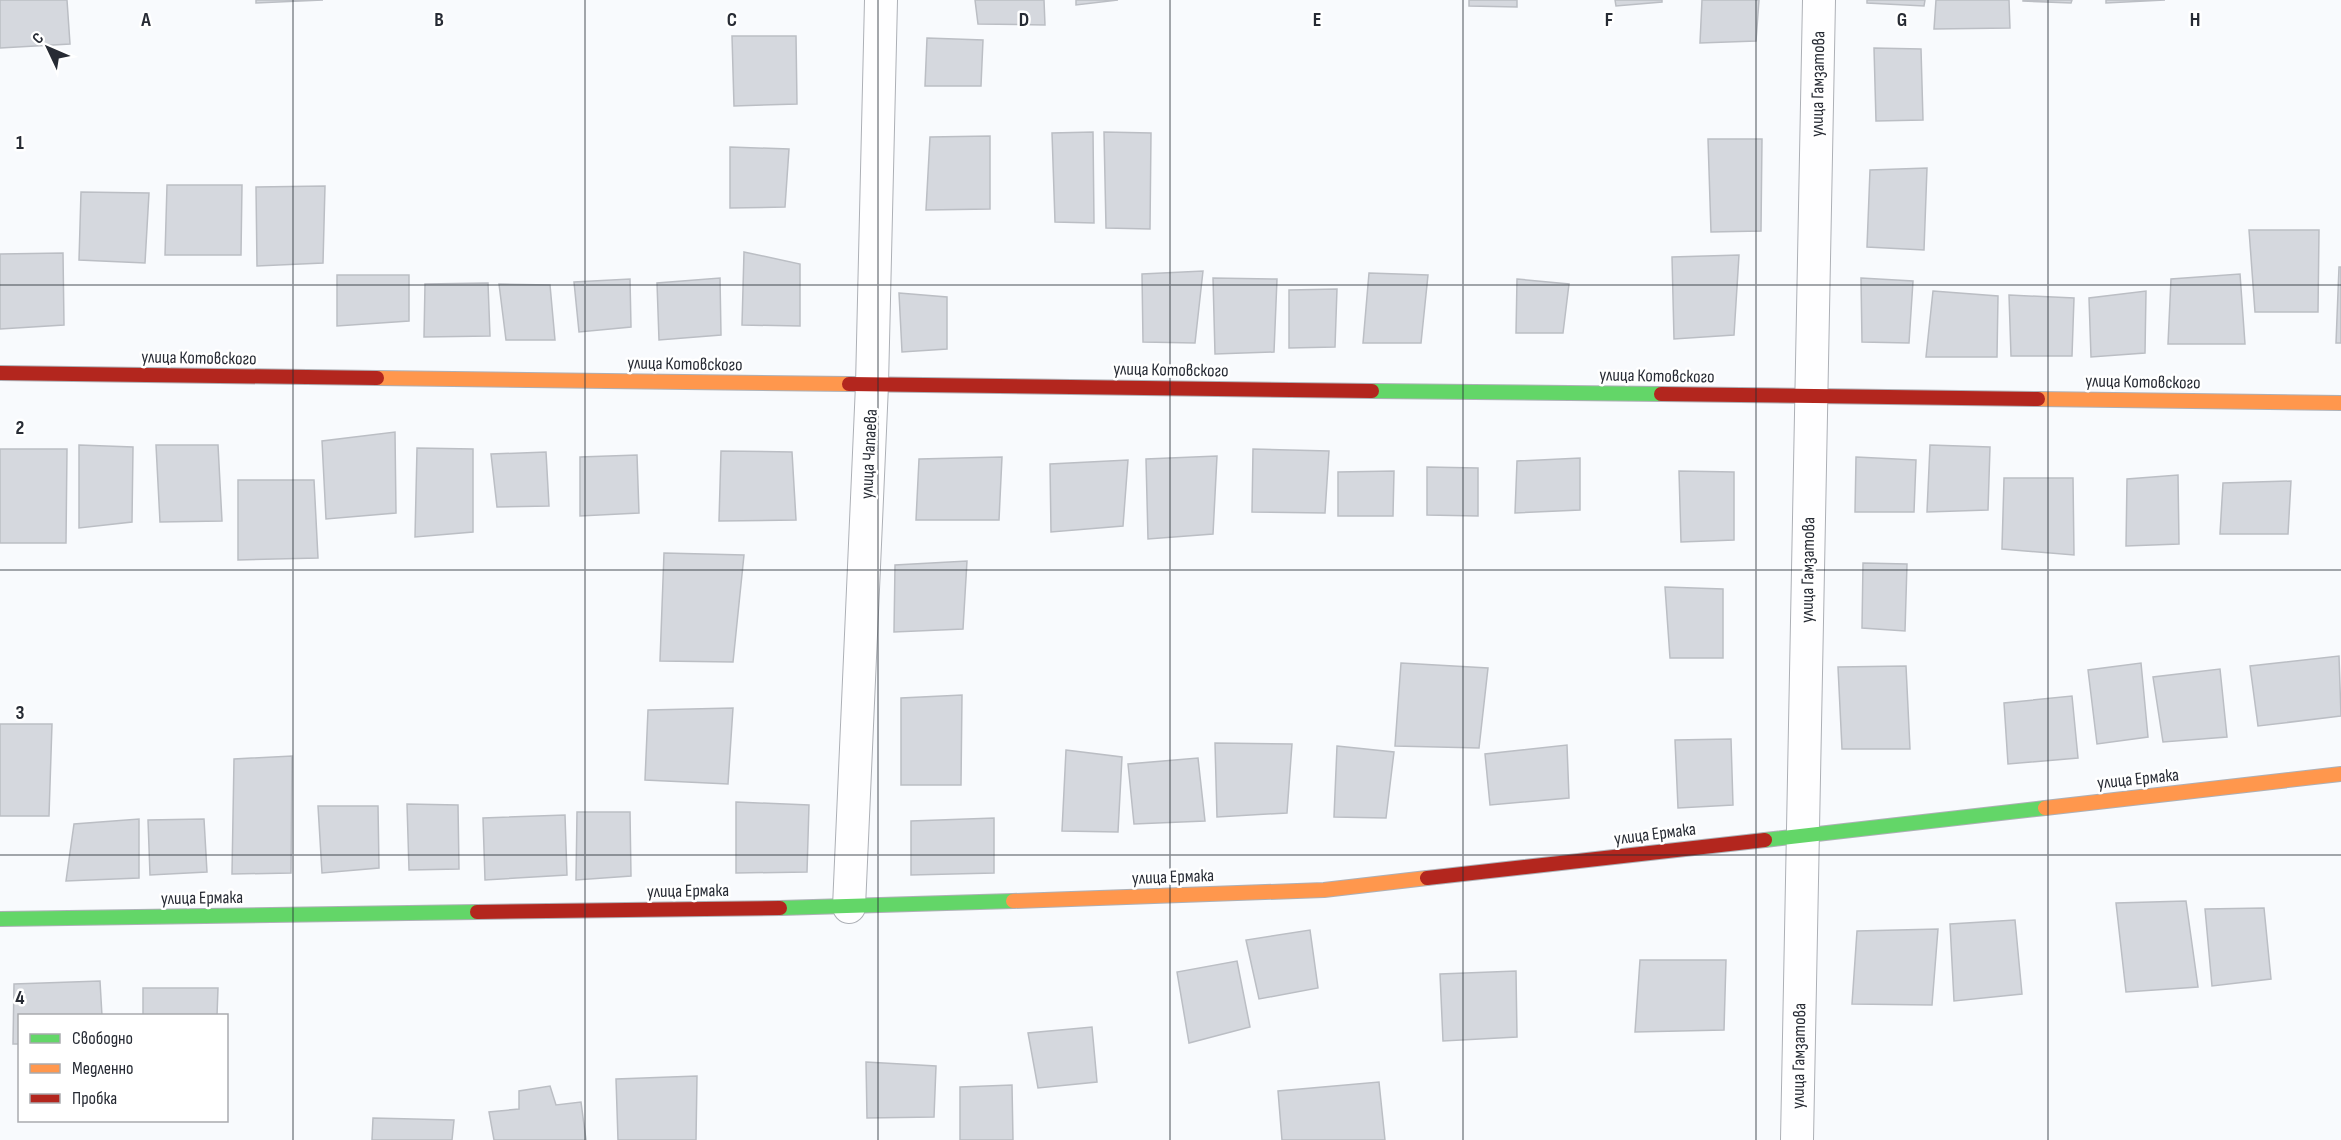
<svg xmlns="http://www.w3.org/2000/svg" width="2341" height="1140" font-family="'Sofia Sans Condensed',sans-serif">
<rect width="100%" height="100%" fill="#f8fafd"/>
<g fill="#d5d8de" stroke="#bbbec4" stroke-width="1.5">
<path d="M0 0H67L70 44 0 48Z"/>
<path d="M256 0H323L256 3Z"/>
<path d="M975 0H1044L1045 25 978 24Z"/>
<path d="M1076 0H1118L1076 5Z"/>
<path d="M1469 0H1517V7L1469 6Z"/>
<path d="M1615 0H1662V2L1616 6Z"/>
<path d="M1702 0H1759L1756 41 1700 43Z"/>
<path d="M1867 0H1925L1924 6 1867 3Z"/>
<path d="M1936 0H2009L2010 28 1934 29Z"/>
<path d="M2023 0H2072L2071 3 2023 1Z"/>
<path d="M2106 0H2165L2106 3Z"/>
<path d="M732 36H796L797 104 734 106Z"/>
<path d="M927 38 983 40 981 86H925Z"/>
<path d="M1874 48 1921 49 1923 120 1876 121Z"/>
<path d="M1093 132 1094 223 1055 222 1052 133Z"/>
<path d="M1104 132 1151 133 1150 229 1106 228Z"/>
<path d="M990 136V209L926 210 930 137Z"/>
<path d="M1708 139H1762L1761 231 1711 232Z"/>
<path d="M730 147 789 149 785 207 730 208Z"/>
<path d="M1927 168 1924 250 1867 247 1870 170Z"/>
<path d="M167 185H242L241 255H165Z"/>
<path d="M325 186 323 263 257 266 256 187Z"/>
<path d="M81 192 149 193 145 263 79 260Z"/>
<path d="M2249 230H2319L2318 312H2255Z"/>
<path d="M744 252 800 264V326L742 325Z"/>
<path d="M63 253 64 325 0 329V254Z"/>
<path d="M1739 255 1734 335 1674 339 1672 257Z"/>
<path d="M2339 267H2341V343H2336Z"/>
<path d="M1203 271 1195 343 1143 342 1142 274Z"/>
<path d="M1369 273 1428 275 1421 343H1363Z"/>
<path d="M2240 274 2245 344H2168L2171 279Z"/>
<path d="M337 275H409V321L337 326Z"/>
<path d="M720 278 721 335 659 340 657 283Z"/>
<path d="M1213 278 1277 279 1274 352 1215 354Z"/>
<path d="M1861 278 1913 281 1909 343 1862 342Z"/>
<path d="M630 279 631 327 579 332 574 282Z"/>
<path d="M1517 279 1569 284 1563 333H1516Z"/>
<path d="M488 283 490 336 424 337 425 284Z"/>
<path d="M499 284 550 285 555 340H506Z"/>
<path d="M1337 289 1335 347 1289 348V290Z"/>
<path d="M1933 291 1998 296 1997 357H1926Z"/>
<path d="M2146 291 2145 353 2091 357 2089 298Z"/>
<path d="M899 293 947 297V349L902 352Z"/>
<path d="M2009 295 2074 298 2072 356H2011Z"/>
<path d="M395 432 396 513 326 519 322 441Z"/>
<path d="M79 445 133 447 132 522 79 528Z"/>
<path d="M156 445H218L222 521 160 522Z"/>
<path d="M1930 445 1990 447 1988 510 1927 512Z"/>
<path d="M417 448 473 449V532L415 537Z"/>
<path d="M0 449H67L66 543H0Z"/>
<path d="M1253 449 1329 451 1325 513 1252 512Z"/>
<path d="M721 451 792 452 796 520 719 521Z"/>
<path d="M546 452 549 506 497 507 491 454Z"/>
<path d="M637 455 639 513 580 516V457Z"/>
<path d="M1217 456 1213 534 1148 539 1146 459Z"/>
<path d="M1002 457 999 520H916L919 459Z"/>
<path d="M1856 457 1916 460 1914 512H1855Z"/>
<path d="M1580 458V510L1515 513 1517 461Z"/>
<path d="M1128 460 1123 526 1051 532 1050 464Z"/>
<path d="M1427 467 1478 468V516L1427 515Z"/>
<path d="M1394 471 1393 516H1338V472Z"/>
<path d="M1679 471 1734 472V540L1681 542Z"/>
<path d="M2178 475 2179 544 2126 546 2127 479Z"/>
<path d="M2004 478H2073L2074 555 2002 549Z"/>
<path d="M238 480H314L318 558 238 560Z"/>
<path d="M2291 481 2288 534H2220L2223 483Z"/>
<path d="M664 553 744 555 733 662 660 661Z"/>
<path d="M967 561 963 629 894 632 895 565Z"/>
<path d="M1863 563 1907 564 1905 631 1862 628Z"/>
<path d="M1665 587 1723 589V658H1670Z"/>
<path d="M2339 656 2341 716 2258 726 2250 666Z"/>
<path d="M1401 663 1488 668 1479 748 1395 746Z"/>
<path d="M2141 663 2148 737 2097 744 2088 670Z"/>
<path d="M1906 666 1910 749H1842L1838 667Z"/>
<path d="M2220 669 2227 737 2163 742 2153 677Z"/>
<path d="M962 695 961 785H901V698Z"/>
<path d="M2072 696 2078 758 2008 764 2004 703Z"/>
<path d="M733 708 728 784 645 780 648 710Z"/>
<path d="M0 724H52L49 816H0Z"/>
<path d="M1731 739 1733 805 1678 808 1675 740Z"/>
<path d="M1215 743 1292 744 1287 813 1217 817Z"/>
<path d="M1567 745 1569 798 1490 805 1485 754Z"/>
<path d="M1337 746 1394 752 1386 818 1334 817Z"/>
<path d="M1066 750 1122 757 1118 832 1062 831Z"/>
<path d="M292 756 291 873 232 874 234 759Z"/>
<path d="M1198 758 1205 821 1134 824 1128 764Z"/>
<path d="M736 802 809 805 807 872 736 873Z"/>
<path d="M407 804 458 805 459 869 409 870Z"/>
<path d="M318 806H378L379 868 322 873Z"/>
<path d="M577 812H630L631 876 576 880Z"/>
<path d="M565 815 567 875 485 880 483 818Z"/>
<path d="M994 818V873L911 875V821Z"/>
<path d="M139 819V878L66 881 74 824Z"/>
<path d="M204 819 207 872 150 875 148 820Z"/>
<path d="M2186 901 2198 987 2126 992 2116 903Z"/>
<path d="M2264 908 2271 979 2212 986 2205 909Z"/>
<path d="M2015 920 2022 994 1954 1001 1950 924Z"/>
<path d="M1938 929 1932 1005 1852 1004 1857 931Z"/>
<path d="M1310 930 1318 988 1259 999 1246 940Z"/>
<path d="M1640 960H1726L1724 1030 1635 1032Z"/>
<path d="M1237 961 1250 1027 1189 1043 1177 972Z"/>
<path d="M1516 971 1517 1037 1443 1041 1440 974Z"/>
<path d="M100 981 102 1016H20V1044H13L14 984Z"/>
<path d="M143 988H218L217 1016H143Z"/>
<path d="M1092 1027 1097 1082 1038 1088 1028 1033Z"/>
<path d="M866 1062 936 1066 934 1117 867 1118Z"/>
<path d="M697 1076 696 1140H618L616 1079Z"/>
<path d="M1379 1082 1385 1140H1282L1278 1091Z"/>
<path d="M1012 1085 1013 1140H960V1087Z"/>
<path d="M550 1086 556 1105 581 1102 586 1140H494L489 1112 519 1109V1091Z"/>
<path d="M373 1118 454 1120 452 1140H372Z"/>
</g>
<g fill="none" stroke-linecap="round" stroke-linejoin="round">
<g stroke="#adb0b6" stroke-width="34">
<g id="street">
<path d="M849 907 872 385 881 0"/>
<path d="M1797 1140 1819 0"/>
</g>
</g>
<g stroke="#adb0b6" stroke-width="16">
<g id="fast">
<path d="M1372 391 1661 394"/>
<path d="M1765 840 2045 808"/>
<path d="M780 908 1013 901"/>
<path d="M0 919 477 912"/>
</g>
</g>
<g stroke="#adb0b6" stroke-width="16">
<g id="slow">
<path d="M377 378 849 384"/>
<path d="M2038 399 2341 403"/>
<path d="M2045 808 2341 774"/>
<path d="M1013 901 1324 890 1427 878"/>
</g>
</g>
<g stroke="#adb0b6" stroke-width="16">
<g id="jam">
<path d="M0 373 377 378"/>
<path d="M849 384 1372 391"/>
<path d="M1661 394 2038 399"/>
<path d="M1427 878 1765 840"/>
<path d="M477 912 780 908"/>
</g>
</g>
<use href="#street" stroke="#fefeff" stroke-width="32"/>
<use href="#fast" stroke="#63d668" stroke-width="14"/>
<use href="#slow" stroke="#ff974d" stroke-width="14"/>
<use href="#jam" stroke="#b3261e" stroke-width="14"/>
</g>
<path fill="none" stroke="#272b34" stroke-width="1.5" stroke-opacity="0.55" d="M293 0V1140M585 0V1140M878 0V1140M1170 0V1140M1463 0V1140M1756 0V1140M2048 0V1140M0 285H2341M0 570H2341M0 855H2341"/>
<g text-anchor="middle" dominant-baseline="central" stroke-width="5" stroke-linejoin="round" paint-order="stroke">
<g font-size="18" fill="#272b34" stroke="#fff">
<text transform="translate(1818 84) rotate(-89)">улица Гамзатова</text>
<text transform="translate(199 358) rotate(1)">улица Котовского</text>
<text transform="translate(685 364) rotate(1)">улица Котовского</text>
<text transform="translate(1171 370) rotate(1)">улица Котовского</text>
<text transform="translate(1657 376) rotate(1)">улица Котовского</text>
<text transform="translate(2143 382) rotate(1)">улица Котовского</text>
<text transform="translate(869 454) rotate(-87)">улица Чапаева</text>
<text transform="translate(1808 570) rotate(-89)">улица Гамзатова</text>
<text transform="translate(2138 779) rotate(-6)">улица Ермака</text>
<text transform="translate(1655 834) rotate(-7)">улица Ермака</text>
<text transform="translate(1173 877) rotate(-2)">улица Ермака</text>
<text transform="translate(688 891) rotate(-1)">улица Ермака</text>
<text transform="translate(202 898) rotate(-1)">улица Ермака</text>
<text transform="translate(1799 1056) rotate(-89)">улица Гамзатова</text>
</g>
</g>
<g font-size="20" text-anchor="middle" font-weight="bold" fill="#272b34" stroke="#fff" stroke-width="5" stroke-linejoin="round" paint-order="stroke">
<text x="146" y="26">A</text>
<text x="439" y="26">B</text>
<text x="732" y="26">C</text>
<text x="1024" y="26">D</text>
<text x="1317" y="26">E</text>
<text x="1609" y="26">F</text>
<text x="1902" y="26">G</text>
<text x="2195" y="26">H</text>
<text x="20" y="149">1</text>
<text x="20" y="434">2</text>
<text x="20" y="719">3</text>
<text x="20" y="1004">4</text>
</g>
<rect x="18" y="1014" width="210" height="108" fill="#ffffff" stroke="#a9aaae" stroke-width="1.5"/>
<rect x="30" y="1034" width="30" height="9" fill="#63d668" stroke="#a9aaae" stroke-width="1.5"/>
<text x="72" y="1044" font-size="18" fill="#272b34">Свободно</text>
<rect x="30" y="1064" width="30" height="9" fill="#ff974d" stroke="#a9aaae" stroke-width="1.5"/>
<text x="72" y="1074" font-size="18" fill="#272b34">Медленно</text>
<rect x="30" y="1094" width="30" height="9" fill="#b3261e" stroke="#a9aaae" stroke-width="1.5"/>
<text x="72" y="1104" font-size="18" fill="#272b34">Пробка</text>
<g transform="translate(48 48) rotate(314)" stroke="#ffffff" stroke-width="4.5" paint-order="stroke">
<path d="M0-4.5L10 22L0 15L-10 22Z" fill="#272b34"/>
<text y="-9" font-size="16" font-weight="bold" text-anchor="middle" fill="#272b34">С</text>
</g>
</svg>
